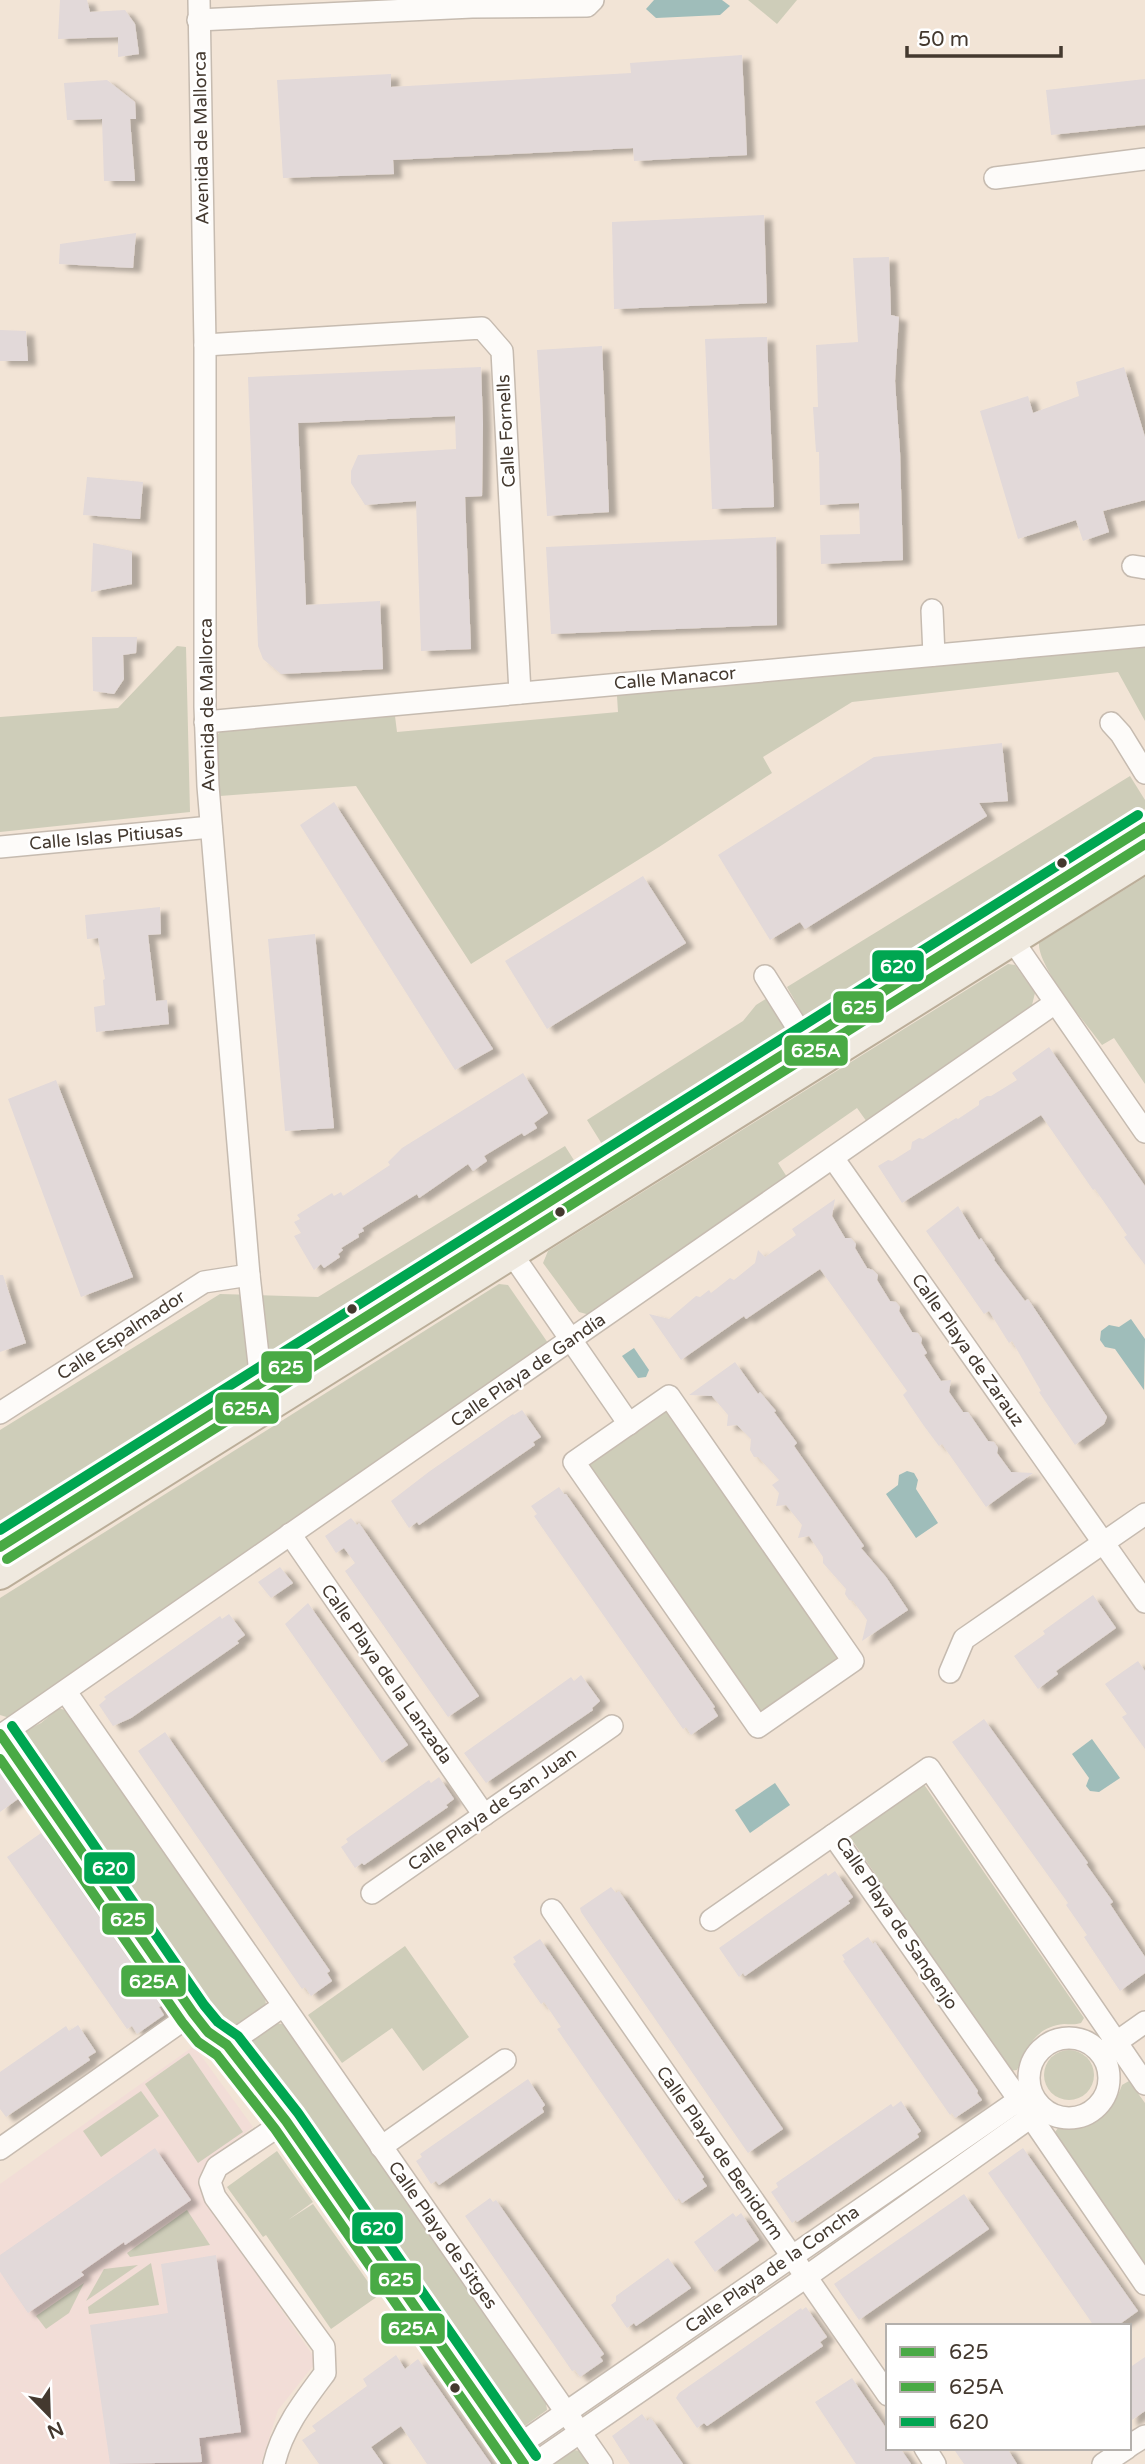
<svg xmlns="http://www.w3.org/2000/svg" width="1145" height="2464" font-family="'Varela Round',sans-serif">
<defs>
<filter id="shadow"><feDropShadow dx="8" dy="4.5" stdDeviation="2" flood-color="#0004"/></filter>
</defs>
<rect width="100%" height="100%" fill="#f2e4d6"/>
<path fill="#f2ddd7" d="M194 2046 253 2127 209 2159 201 2175 200 2185 205 2200 314 2357 313 2366 278 2410 261 2464H0V2184Z"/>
<g fill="#cecdb9">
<path d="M748 0H797L777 24Z"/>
<path d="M177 646 186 647 190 812 0 832V717L118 708Z"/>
<path d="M1145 646V721L1118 672 852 702 763 757 772 773 659 847 471 964 356 786 220 796 217 735 220 732 395 716 397 732 618 712 617 696 626 694Z"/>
<path d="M1130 776 1145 800V809L812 1019 804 1017 787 987Z"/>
<path d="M1145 877V1084L1114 1038 1102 1045C1087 1025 1037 966 1039 943Z"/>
<path d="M1008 964 1015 965 1035 993 1032 1005 867 1122 857 1108 778 1163 787 1177 590 1315 579 1312 543 1263 548 1251Z"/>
<path d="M769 997 786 1030 784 1036 605 1149 587 1120 743 1021 756 1005Z"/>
<path d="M565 1146 577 1165 0 1528V1430L220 1294 318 1297Z"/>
<path d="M499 1284 508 1285 548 1343 10 1718 0 1715V1598Z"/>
<path d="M666 1410 840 1659 762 1713 588 1464Z"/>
<path d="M59 1708 70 1712 265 1995 266 2006 228 2032 212 2029 21 1747V1733L41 1723Z"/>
<path d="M923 1783 1084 2018 1081 2023C1075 2025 1070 2024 1064 2024 1035 2027 1028 2047 1017 2070L1009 2071 850 1837Z"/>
<path d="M405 1946 469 2037 423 2071 392 2028 342 2063 308 2015Z"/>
<path d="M276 2023 287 2025 545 2397 547 2410 519 2430 512 2428 505 2420 247 2052 248 2041Z"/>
<circle cx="1069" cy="2075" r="25"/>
<path d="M189 2053 243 2132 198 2163 145 2084Z"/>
<path d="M1129 2081 1145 2103V2266L1053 2135 1058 2128C1093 2128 1110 2118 1122 2085Z"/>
<path d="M141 2091 159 2116 101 2157 83 2131Z"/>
<path d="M277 2151 313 2202 288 2220 313 2204 378 2296 331 2329 266 2235 263 2237 227 2187Z"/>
<path d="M187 2210 210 2245 130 2257 127 2253Z"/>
<path d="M151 2263 159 2305 89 2314 88 2307Z"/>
<path d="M138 2265 86 2301 104 2269Z"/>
<path d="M84 2283 69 2313 46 2329 36 2316Z"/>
<path d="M573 2450 583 2451 593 2464H553Z"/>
</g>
<g fill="#9fbdba">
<path d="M654 0H722L730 6 720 15 656 18 646 9Z"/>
<path d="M1131 1319 1145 1339 1144 1390 1115 1349 1105 1347 1100 1340 1101 1331 1109 1325 1119 1327Z"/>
<path d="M634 1348 649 1370 646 1377 638 1378 622 1356Z"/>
<path d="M907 1471 914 1473 918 1480 916 1489 938 1523 916 1538 886 1494 898 1485 899 1475Z"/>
<path d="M1092 1739 1120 1778 1099 1792 1090 1791 1086 1786 1089 1778 1072 1754Z"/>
<path d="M775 1783 790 1805 750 1833 735 1810Z"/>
</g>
<g fill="#e2d9d9" filter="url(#shadow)">
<path d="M60 0H87L90 12 125 10 135 24 139 54 118 57V37L58 39Z"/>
<path d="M742 55 747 155 634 161 633 148 393 160 394 174 283 178 277 80 391 74V87L631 73 630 63Z"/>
<path d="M1145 79V125L1051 135 1046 90Z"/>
<path d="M107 80 135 102 136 119H130L135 181H104L102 119 67 120 64 83Z"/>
<path d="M764 215 767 303 614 309 612 222Z"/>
<path d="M136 233 133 268 59 264 60 244Z"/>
<path d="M889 257 891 315 899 317 895 381 900 452 903 560 821 564 820 535 860 534 859 503 820 505 819 452H816L813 407H818L816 345 858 342 853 258Z"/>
<path d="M0 330 26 331 28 361H0Z"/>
<path d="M767 337 774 507 712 509 705 339Z"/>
<path d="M602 346 609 512 547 516 537 350Z"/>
<path d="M481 367 483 424 482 496 465 497 471 649 421 651 416 501 365 505 351 483V471L358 455 456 449 455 416 298 423 306 605 380 601 383 669 281 674 263 659 258 646 248 377Z"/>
<path d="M1124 367 1145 437V500L1103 511 1109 532 1083 541 1076 520 1018 539 980 411 1028 396 1033 413 1079 396 1076 382Z"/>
<path d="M87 477 143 482 140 519 83 515Z"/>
<path d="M776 537 777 625 551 634 546 547Z"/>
<path d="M93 543 132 551V584L91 592Z"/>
<path d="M92 637H137L136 653 123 655 124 679 114 694 93 691Z"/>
<path d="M1002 743 1008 801 979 803 987 816 805 929 800 922 770 940 718 855 874 757Z"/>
<path d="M334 802 493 1049 455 1070 300 825Z"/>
<path d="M643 876 686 943 547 1029 505 961Z"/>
<path d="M160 907 161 934 148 935 156 1001 167 1000 169 1024 96 1032 94 1007 105 1005 103 980 105 979 98 938 87 939 85 915Z"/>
<path d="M315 934 334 1128 285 1131 268 939Z"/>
<path d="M1049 1047 1145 1186V1265L1124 1237 1127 1235 1095 1189 1093 1190 1041 1115 902 1203 878 1166 888 1160 892 1161 911 1149 912 1142 919 1138 923 1139 956 1118 958 1119 979 1105V1101L987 1096H991L1017 1080 1012 1073Z"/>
<path d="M523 1073 548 1113 534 1123 537 1128 524 1136 522 1133 484 1156 487 1161 473 1171 468 1164 419 1198 417 1194 362 1228 364 1231 358 1234 359 1237 341 1248 343 1250 338 1254 340 1257 324 1268 321 1264 314 1270 294 1236 301 1233 294 1222 300 1219 297 1215 332 1193 334 1196 341 1192 343 1196 390 1165 388 1162 402 1148Z"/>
<path d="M56 1080 133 1277 81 1297 8 1099Z"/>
<path d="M835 1199 832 1216 845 1238H851L856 1244 855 1248 867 1268 873 1270 878 1275 877 1280 890 1301 896 1302 900 1307 899 1311 912 1332 918 1333 922 1339 921 1343 927 1353 924 1355 941 1381 951 1380 949 1392 963 1412H968L988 1441 994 1442 998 1448 997 1453 1011 1472 1033 1473 986 1507 942 1444 939 1446 924 1426 903 1395 907 1391 820 1269 746 1319 744 1316 681 1360 649 1314 669 1319 696 1296 700 1297 709 1290 711 1293 730 1278 734 1280 755 1263 758 1250 765 1257 796 1235 792 1229Z"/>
<path d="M958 1206 979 1240 981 1238 995 1259 994 1260 1025 1301 1028 1299 1107 1417 1104 1424 1075 1445 1039 1392 1041 1391 1012 1341 1009 1343 989 1311 984 1314 926 1231Z"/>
<path d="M0 1275H3L26 1343 0 1352Z"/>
<path d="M735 1362 758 1394 760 1392 776 1411 774 1412 797 1443 794 1446 864 1546 861 1548 886 1577 908 1610 862 1641 867 1620 853 1601 849 1600 845 1594 846 1589 823 1563V1557L809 1536 798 1538 802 1525 786 1505 776 1506 779 1493 772 1485 779 1480 758 1457H754L750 1450 751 1439 737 1425 727 1426 728 1415 712 1396 689 1395Z"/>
<path d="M522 1410 541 1437 533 1442 535 1445 419 1525 417 1522 409 1528 391 1501 430 1471 513 1414 514 1415Z"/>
<path d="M559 1487 564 1494H566L715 1707 713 1708 718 1716 691 1735 686 1727 683 1729 534 1516 537 1514 531 1506Z"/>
<path d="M351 1518 357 1525 359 1523 479 1696 448 1717 345 1571 355 1563 344 1548 336 1553 325 1536Z"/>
<path d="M280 1567 293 1583 271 1598 258 1582Z"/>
<path d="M1093 1595 1116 1628 1056 1671 1058 1674 1038 1689 1014 1656 1045 1634 1043 1631Z"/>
<path d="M308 1603 408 1745 382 1763 285 1624Z"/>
<path d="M229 1614 245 1635 237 1641 239 1643 131 1718 113 1726 99 1705 106 1699 104 1697 220 1616 222 1619Z"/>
<path d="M1138 1661 1145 1671V1749L1122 1717 1127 1714 1105 1684Z"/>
<path d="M581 1675 600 1701 592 1708 593 1710 486 1783 464 1753 571 1677 574 1681Z"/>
<path d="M984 1719 1088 1863 1086 1864 1113 1902 1110 1904 1145 1957V1973L1120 1991 1084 1937 1087 1935 1066 1905 1068 1903 952 1742Z"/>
<path d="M165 1732 330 1971 327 1973 332 1981 311 1996 305 1987 302 1989 293 1976 138 1751Z"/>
<path d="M0 1764 22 1796 0 1812Z"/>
<path d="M439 1777 454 1799 446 1805 448 1807 364 1865 362 1863 355 1868 341 1847 348 1842 346 1839 429 1780 431 1783Z"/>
<path d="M41 1833 161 2006 159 2007 164 2015 137 2034 132 2026 127 2029 7 1857Z"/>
<path d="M835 1871 853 1897 848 1901 850 1903 745 1976 743 1973 739 1977 719 1948 826 1873 828 1876Z"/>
<path d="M611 1887 616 1893 619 1891 783 2129 748 2153 581 1912 580 1908Z"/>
<path d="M868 1937 873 1944 875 1942 978 2091 977 2093 982 2100 955 2118 952 2113 950 2115 843 1961 845 1960 842 1955Z"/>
<path d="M540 1939 704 2177 702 2179 707 2186 682 2203 679 2198 676 2201 557 2029 561 2027 544 2002 541 2004 513 1964 516 1962 513 1957Z"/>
<path d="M78 2025 96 2052 88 2057 90 2060 6 2117 0 2109V2072L66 2026 69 2031Z"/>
<path d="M528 2079 545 2105 542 2108 544 2112 439 2185 436 2181 431 2184 416 2161 422 2157 420 2154Z"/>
<path d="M901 2101 921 2131 917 2134 919 2137 797 2222 796 2220 792 2223 771 2192 778 2187 776 2183 891 2104 893 2107Z"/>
<path d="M155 2148 191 2200 125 2245 124 2242 81 2272 84 2275 28 2313 0 2272V2255Z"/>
<path d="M1023 2148 1138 2311 1117 2326H1094L988 2173Z"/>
<path d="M964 2194 989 2229 859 2320 834 2284Z"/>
<path d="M490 2198 493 2202 496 2200 604 2354 600 2357 603 2361 580 2377 575 2370 572 2371 465 2216Z"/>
<path d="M733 2213 736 2217 741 2213 759 2240 715 2272 694 2242Z"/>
<path d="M216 2255 241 2432 199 2438 202 2462 110 2464 90 2325 168 2313 161 2264Z"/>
<path d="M668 2258 691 2288 636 2326 634 2323 627 2328 611 2305 616 2301V2296Z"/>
<path d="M806 2307 827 2337 820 2342 823 2346 707 2426 704 2423 697 2428 676 2398 679 2393 801 2308 802 2310Z"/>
<path d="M396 2355 405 2369 418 2359 491 2464H427L401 2426 371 2447 383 2464H319L302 2440 316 2431 312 2426 367 2386 363 2379Z"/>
<path d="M1145 2357V2411L1129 2422V2368Z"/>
<path d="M852 2378 888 2431V2448H900L911 2464H856L815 2402Z"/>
<path d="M642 2414 647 2421 651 2418 683 2464H630L612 2436Z"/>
<path d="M953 2448H1007L1017 2464H964Z"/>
</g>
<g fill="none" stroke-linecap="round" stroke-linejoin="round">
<g stroke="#c6bbb0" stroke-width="24">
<g id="minor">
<path d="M199 0 205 345V707L208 786 249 1275 261 1382 268 1393"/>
<path d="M198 20 472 7 587 6 593 0"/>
<path d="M995 178 1145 159"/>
<path d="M205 345 482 328 502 351 520 693"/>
<path d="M1133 566 1145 568"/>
<path d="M932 610 934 655"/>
<path d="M205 722 1145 636"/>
<path d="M1111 723 1121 734 1145 773"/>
<path d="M0 847 211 827"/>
<path d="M1013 941 1145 1132"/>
<path d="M765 976 812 1051"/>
<path d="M833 1158 1145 1602"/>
<path d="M505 1244 629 1424"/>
<path d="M669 1396 853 1661 758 1727 574 1462Z"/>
<path d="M0 1413 204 1282 249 1275"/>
<path d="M290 1534 484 1815"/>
<path d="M950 1672 964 1639 1145 1514"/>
<path d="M66 1692 602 2464"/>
<path d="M0 1734 193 2013 208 2032 227 2045 286 2121 524 2464"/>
<path d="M0 1736 1055 1003"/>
<path d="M372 1893 612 1726"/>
<path d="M552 1910 888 2395"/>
<path d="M711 1920 833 1835"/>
<circle cx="1069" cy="2078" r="40"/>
<path d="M227 2045 283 2006"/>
<path d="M1104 2051 1145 2022"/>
<path d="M1145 2084 929 1768 833 1835 1031 2117 1145 2284"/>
<path d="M381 2147 505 2060"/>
<path d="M0 2149 193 2013"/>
<path d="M1129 2446 1145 2436"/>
<path d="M925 2448 935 2464"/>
<path d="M513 2449 1019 2100 1030 2089"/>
<path d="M274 2464C282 2429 304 2401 325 2373L324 2347 215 2197 210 2182 217 2167 286 2121"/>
<path d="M534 2464 806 2277 1031 2117 1044 2110"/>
<path d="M1103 2464 1127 2448"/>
</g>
</g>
<g stroke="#bbae99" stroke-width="32">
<g id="major">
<path d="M0 1547 1145 827"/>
<path d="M0 1575 1145 858"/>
</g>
</g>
<use href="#minor" stroke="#fdfbf9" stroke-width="21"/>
<use href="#major" stroke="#efe9df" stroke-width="28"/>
<g stroke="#fff" stroke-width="16">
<g id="bus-1">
<path d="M0 1547 1145 827"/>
<path d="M0 1734 193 2013 208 2032 227 2045 286 2121 524 2464"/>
</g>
</g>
<g stroke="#fff" stroke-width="16">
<g id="bus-2">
<path d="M7 1559 1145 844"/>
<path d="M0 1759 182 2022 198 2042 217 2055 275 2129 507 2464"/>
</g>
</g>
<g stroke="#fff" stroke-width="16">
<g id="bus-3">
<path d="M0 1530 1138 815"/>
<path d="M12 1726 204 2005 218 2022 238 2036 298 2113 536 2456"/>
</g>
</g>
<use href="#bus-1" stroke="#49aa45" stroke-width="10"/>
<use href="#bus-2" stroke="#49aa45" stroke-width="10"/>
<use href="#bus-3" stroke="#00a651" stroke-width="10"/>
</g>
<g fill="#44392f" stroke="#fff" stroke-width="2.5">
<circle cx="1062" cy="863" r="6"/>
<circle cx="560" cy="1212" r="6"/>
<circle cx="352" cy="1309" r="6"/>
<circle cx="455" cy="2388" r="6"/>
</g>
<g text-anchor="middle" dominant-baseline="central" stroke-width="5" stroke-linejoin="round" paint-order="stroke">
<g font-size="18" fill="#44392f" stroke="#fff">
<text transform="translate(201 138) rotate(-91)">Avenida de Mallorca</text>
<text transform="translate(506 431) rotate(-93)">Calle Fornells</text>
<text transform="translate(675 678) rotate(-5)">Calle Manacor</text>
<text transform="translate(207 705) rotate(-91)">Avenida de Mallorca</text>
<text transform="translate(106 837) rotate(-5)">Calle Islas Pitiusas</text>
<text transform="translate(121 1335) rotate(-33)">Calle Espalmador</text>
<text transform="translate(968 1350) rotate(55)">Calle Playa de Zarauz</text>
<text transform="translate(528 1370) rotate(-35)">Calle Playa de Gandía</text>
<text transform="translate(387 1674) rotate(55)">Calle Playa de la Lanzada</text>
<text transform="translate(492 1809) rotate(-35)">Calle Playa de San Juan</text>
<text transform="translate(897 1923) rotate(56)">Calle Playa de Sangenjo</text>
<text transform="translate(720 2153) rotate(55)">Calle Playa de Benidorm</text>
<text transform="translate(443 2235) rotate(55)">Calle Playa de Sitges</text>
<text transform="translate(772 2269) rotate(-35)">Calle Playa de la Concha</text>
</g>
</g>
<g stroke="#fff" stroke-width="2.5">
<rect x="871" y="949" width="54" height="34" rx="7" fill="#00a651"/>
<rect x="832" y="990" width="53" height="34" rx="7" fill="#49aa45"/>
<rect x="783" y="1034" width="66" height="33" rx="7" fill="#49aa45"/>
<rect x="260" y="1350" width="53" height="34" rx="7" fill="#49aa45"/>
<rect x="214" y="1391" width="66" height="34" rx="7" fill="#49aa45"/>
<rect x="83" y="1851" width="53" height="34" rx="7" fill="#00a651"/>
<rect x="101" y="1902" width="54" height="34" rx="7" fill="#49aa45"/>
<rect x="120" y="1964" width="67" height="34" rx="7" fill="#49aa45"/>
<rect x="351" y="2211" width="53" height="34" rx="7" fill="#00a651"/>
<rect x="369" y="2262" width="53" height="34" rx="7" fill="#49aa45"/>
<rect x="380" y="2312" width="66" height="33" rx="7" fill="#49aa45"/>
</g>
<g font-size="19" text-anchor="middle" font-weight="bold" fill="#fff">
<text x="898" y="973">620</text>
<text x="859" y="1014">625</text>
<text x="816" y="1057">625A</text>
<text x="286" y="1374">625</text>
<text x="247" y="1415">625A</text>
<text x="110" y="1875">620</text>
<text x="128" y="1926">625</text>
<text x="154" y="1988">625A</text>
<text x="378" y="2235">620</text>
<text x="396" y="2286">625</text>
<text x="413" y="2335">625A</text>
</g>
<rect x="886" y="2324" width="245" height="126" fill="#ffffff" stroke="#b4b0ac" stroke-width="2"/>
<rect x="900" y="2347" width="35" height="10" fill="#49aa45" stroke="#b4b0ac" stroke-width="2"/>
<text x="949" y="2359" font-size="21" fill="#44392f">625</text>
<rect x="900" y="2382" width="35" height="10" fill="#49aa45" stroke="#b4b0ac" stroke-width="2"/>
<text x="949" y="2394" font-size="21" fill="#44392f">625A</text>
<rect x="900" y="2417" width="35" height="10" fill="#00a651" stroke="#b4b0ac" stroke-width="2"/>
<text x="949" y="2429" font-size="21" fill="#44392f">620</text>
<g transform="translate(49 2415) rotate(157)" stroke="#ffffff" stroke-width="5" paint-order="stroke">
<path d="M0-5L12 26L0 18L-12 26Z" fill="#44392f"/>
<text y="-10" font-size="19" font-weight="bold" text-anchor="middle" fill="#44392f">N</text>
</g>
<path d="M907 46v10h154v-10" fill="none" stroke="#44392f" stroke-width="3.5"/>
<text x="918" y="46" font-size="21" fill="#44392f" stroke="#ffffff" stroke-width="5" paint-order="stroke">50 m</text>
</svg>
